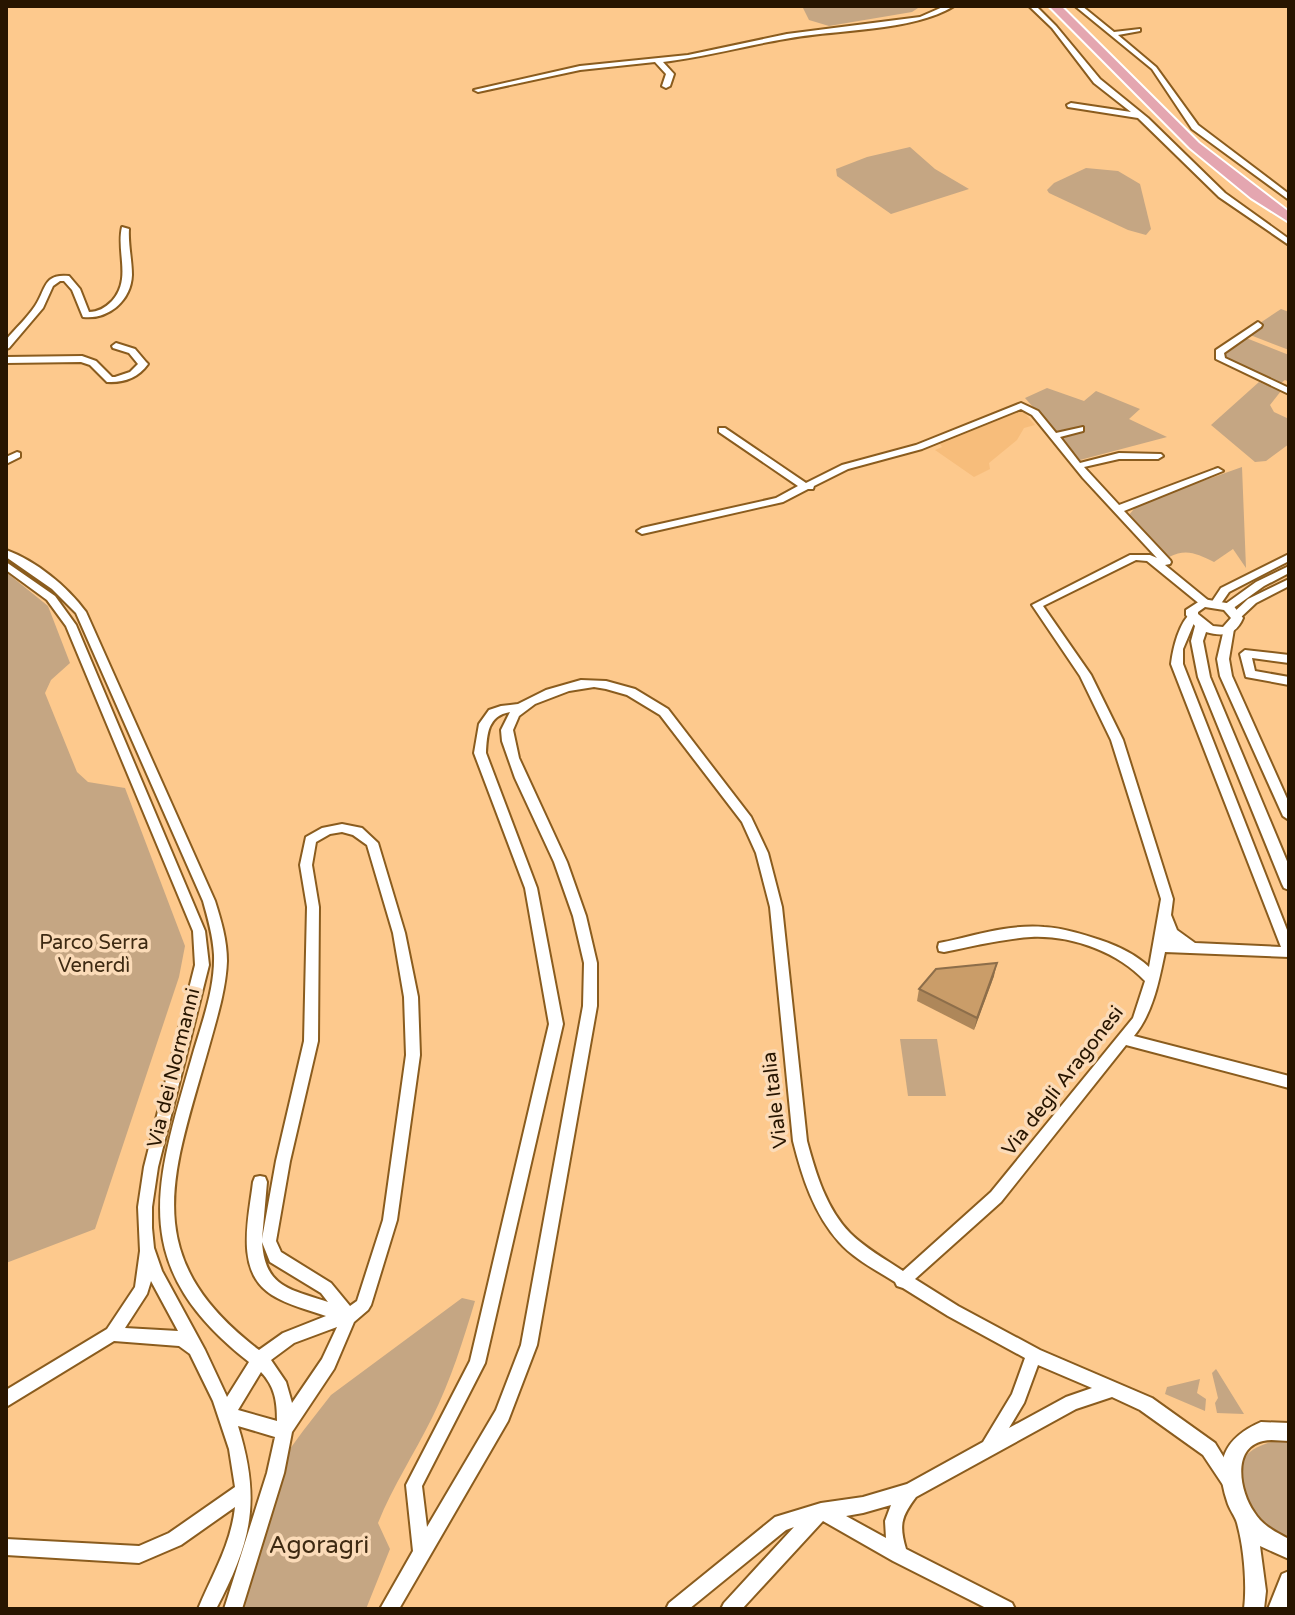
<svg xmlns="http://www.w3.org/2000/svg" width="1295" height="1615" font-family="'Varela Round',sans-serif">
<rect width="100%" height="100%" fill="#fdc98d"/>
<path fill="#f7bd7b" d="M1022 410 1035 425 1024 428 1017 440 989 463 990 469 974 477 935 450 942 447 940 444Z"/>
<g fill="#c5a683">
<path d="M802 6H921L912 12 829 26 809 20Z"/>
<path d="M910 147 935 169 969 189 891 214 837 176 836 169 867 157Z"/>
<path d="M1086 168 1118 171 1140 184 1151 229 1146 235 1128 230 1049 193 1047 190 1054 183Z"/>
<path d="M1281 309 1289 312V350L1245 333Z"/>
<path d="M1241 336 1289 355V382L1285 380 1277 386 1224 362V347Z"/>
<path d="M1259 382 1281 391 1270 405 1274 412 1289 419V444L1266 461 1255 462 1211 425Z"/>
<path d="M1047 388 1084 401 1096 391 1140 409 1129 419 1167 437 1080 460 1025 398Z"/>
<path d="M1242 467 1246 568 1233 549 1214 562C1197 554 1187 548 1169 557L1129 515 1138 504Z"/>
<path d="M6 572 48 606 70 663 51 680 45 693 77 772 88 782 125 788 185 946 179 977 95 1229 6 1263Z"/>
<path d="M900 1039H937L946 1096H908Z"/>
<path d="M462 1298 475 1301C463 1341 451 1380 432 1418 414 1454 393 1486 378 1523L390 1549 366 1609H233L276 1468 303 1431 331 1395Z"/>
<path d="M1216 1369 1218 1372 1244 1414 1217 1413 1215 1403 1218 1398 1212 1373Z"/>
<path d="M1200 1379 1197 1393 1206 1399 1205 1411 1165 1394 1167 1387Z"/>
<path d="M1284 1440 1289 1442V1538C1237 1519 1210 1447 1284 1440Z"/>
</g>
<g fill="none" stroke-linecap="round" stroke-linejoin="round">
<g stroke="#8a5c1e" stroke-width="4">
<g id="minor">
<path d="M945 6H954C912 32 835 29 785 39 744 46 704 57 663 62L674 74 670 86 666 88 662 86 666 74 655 62 580 70 478 92 474 90 580 66 688 55 787 34 920 17Z"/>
<path d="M1029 6H1036L1056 26 1100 79 1148 118 1225 193 1289 239V245L1219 197 1138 118 1068 107 1067 105 1071 103 1131 112 1094 83 1052 28Z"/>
<path d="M1075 6H1082L1114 32 1140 29V31L1118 35 1156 67 1198 125 1289 194V200L1192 129 1152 69Z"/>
<path d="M122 227 129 229C128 244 132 260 132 275 131 301 108 320 83 317L72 290 64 281H60L53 286 43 308 9 348 6 349V340C15 329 27 318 35 306 46 290 43 273 69 276L80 289 89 312C98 312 105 308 112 301 132 279 116 252 122 227Z"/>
<path d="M1258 322 1262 325 1261 327 1224 353 1225 358 1289 388V394L1216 359V350Z"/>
<path d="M116 343 135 349 146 362 148 364C138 378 123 383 107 382L90 365 81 362 6 363V357L82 356 96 361 112 377H115L130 372 138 364 129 353 113 348 112 346Z"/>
<path d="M1021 403 1038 411 1056 433 1083 427V431L1060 437 1080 463 1119 453 1161 454 1163 456 1158 459H1119L1084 467 1119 505 1215 469 1218 468 1223 471 1124 511 1170 560 1171 562 1170 564 1165 565 1209 601 1210 603 1209 605H1201L1147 561 1136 560 1043 606 1091 675 1123 740 1173 899 1171 915 1177 930 1195 943 1281 947 1171 664C1173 648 1179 622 1192 612L1197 616 1183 649V664L1289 935V957L1165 952C1159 981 1153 1013 1134 1036L1289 1076V1088L1126 1045 1001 1202 915 1279 958 1306 1040 1350 1152 1398 1215 1443 1237 1479 1235 1485 1229 1487 1223 1485 1203 1455 1140 1410 1112 1397 1076 1409 916 1497C901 1517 899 1525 906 1549L1012 1603 1015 1609H988L893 1561 823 1521 742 1609H721L724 1603 794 1527 786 1530 689 1609H666L669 1603 775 1517 821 1503 863 1497 907 1484 983 1442 1012 1394 1025 1358 948 1316 903 1288 897 1286 895 1282C876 1270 854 1259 839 1242 814 1214 802 1177 793 1141L770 907 756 853 742 822 660 715 627 695 606 689 594 687 569 691 535 704 519 716 513 730 519 758 567 862 586 916 597 963V1006L537 1345 508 1421 399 1609H380L413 1551 406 1485 470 1361 549 1024 525 888 474 753 479 724 489 710 501 706 518 704 546 690 581 680 606 681 635 689 668 709 751 817 768 853 782 907 807 1141C816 1174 826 1208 850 1233 865 1248 885 1259 903 1271L991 1192 1133 1018 1145 981C1118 952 1071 935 1031 937 1002 939 973 946 944 952L939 951 938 947 939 943 944 942C976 935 1011 924 1044 927 1063 928 1082 934 1100 940 1118 946 1135 954 1149 967L1161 899 1111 740 1080 676 1032 605 1130 555H1150L1157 558 1083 478 1032 415 1021 409 922 449 848 469 814 486 813 489H808L783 502 642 534 637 531 642 528 776 498 798 486 719 432V428H725L806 483 842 465 916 445ZM510 712 501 730 502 741 515 778 554 862 573 916 584 963 583 1006 521 1345 496 1410 427 1527 422 1486 485 1363 563 1024 537 888 486 753C487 733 488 716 510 712ZM1038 1365 1092 1388 1066 1397 1009 1428 1024 1403ZM891 1505 885 1521 886 1538 846 1516 863 1513Z"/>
<path d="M17 452 20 453V457L6 464V457Z"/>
<path d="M6 550C36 561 67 586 86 612L215 901C221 920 227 940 227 961 226 990 216 1021 208 1050 172 1177 137 1257 259 1350L283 1333 326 1316C308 1310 288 1305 272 1295 234 1272 249 1217 253 1182L255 1177 260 1176 265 1177 267 1182 262 1239 276 1161 304 1041 307 907 300 865 306 837 322 828 342 824 362 828 378 843 405 933 418 997 420 1055 397 1220 371 1305 368 1310 354 1322 334 1369 292 1432 284 1473 242 1609H224L267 1473 275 1437 238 1426C261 1500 252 1541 216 1609H198C212 1575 231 1545 235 1507L181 1545 139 1563 6 1555V1539L139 1546 169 1533 235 1487 229 1449 213 1401 190 1354 179 1346 114 1341 6 1407V1390L107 1329 135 1287 140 1251 138 1207 144 1167 195 965 193 931 66 626 47 600 6 570V562L55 596 76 625 205 931 209 965 158 1167 152 1207V1228L154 1248 162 1271 205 1350 227 1397 249 1362C124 1264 156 1183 194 1050 203 1020 215 987 214 955 213 936 208 919 203 901L76 613 52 589 6 557ZM342 832 353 835 367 845 393 933 404 997 406 1055 383 1220 357 1301 350 1306 331 1283 281 1252 276 1241 290 1161 318 1041 319 907 312 865 316 842 330 834ZM262 1242 270 1262 321 1293 328 1302C290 1289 265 1288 262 1242ZM151 1281 178 1331 125 1328 147 1294ZM337 1327 322 1359 292 1403 286 1382 271 1360 294 1343ZM261 1372C275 1387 277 1401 277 1421L238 1410Z"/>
<path d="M1289 554V561L1229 592 1220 605H1212L1211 603 1221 588Z"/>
<path d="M1289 566V573L1264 586 1232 609H1224L1223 607 1224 605 1256 582Z"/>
<path d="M1289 579V586L1256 603 1240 618H1232L1231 616 1232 614 1248 599Z"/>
<path d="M1229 625 1234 629 1229 659 1232 676 1289 803V820L1283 816 1220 676 1217 659 1224 629Z"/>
<path d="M1245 650 1289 655V663L1252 658 1255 671 1289 677V685L1246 677 1240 654Z"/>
</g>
</g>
<g stroke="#8a5c1e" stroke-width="4">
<g id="tertiary">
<path d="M1203 599 1232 604 1243 618C1236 635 1223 637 1206 632L1203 641 1210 677 1289 866V890L1284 888 1282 884 1198 677 1191 641 1195 626 1186 615V610ZM1205 607 1224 610 1231 618 1223 627 1213 626 1198 614V612Z"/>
<path d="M1261 1422 1289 1423V1441C1281 1441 1271 1439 1263 1441 1231 1448 1240 1492 1254 1512 1262 1525 1275 1532 1289 1539V1559L1260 1546 1266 1591 1264 1609H1244C1247 1584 1244 1548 1237 1523 1235 1516 1229 1509 1227 1501 1214 1462 1224 1438 1261 1422Z"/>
<path d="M1289 1571 1288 1609H1268L1282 1574Z"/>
</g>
</g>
<g stroke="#fff" stroke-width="4">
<path id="trunk" d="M1049 6H1061L1199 143 1289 212V222L1251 198 1190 148Z"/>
</g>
<use href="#minor" fill="#fff" fill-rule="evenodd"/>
<use href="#tertiary" fill="#fff" fill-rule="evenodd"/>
<use href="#trunk" fill="#e4a6b0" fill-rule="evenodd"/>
</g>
<path fill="#ae875a" d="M994 976 974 1030 917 1001 919 989Z"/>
<path fill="#8d6e4a" d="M997 963 994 976 974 1030 977 1018Z"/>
<path fill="#ca9d69" stroke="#8d6e4a" stroke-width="2" d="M997 963 977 1018 919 989 936 969Z"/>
<g text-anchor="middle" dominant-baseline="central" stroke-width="7" stroke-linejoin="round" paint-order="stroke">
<g font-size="20" fill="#3e2a12" stroke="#fbdbb8">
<text x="94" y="943">Parco Serra<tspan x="94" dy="23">Venerdì</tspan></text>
</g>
<g font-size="20" fill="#271500" stroke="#fbdbb8">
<text transform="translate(174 1068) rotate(-76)">Via dei Normanni</text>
<text transform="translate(1063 1081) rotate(-52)">Via degli Aragonesi</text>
<text transform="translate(775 1100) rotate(-97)">Viale Italia</text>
</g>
<g font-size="24" fill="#3e2a12" stroke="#fbdbb8">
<text x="319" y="1545">Agoragri</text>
</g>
</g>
<rect width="1295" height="1615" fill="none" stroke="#271500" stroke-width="16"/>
</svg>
